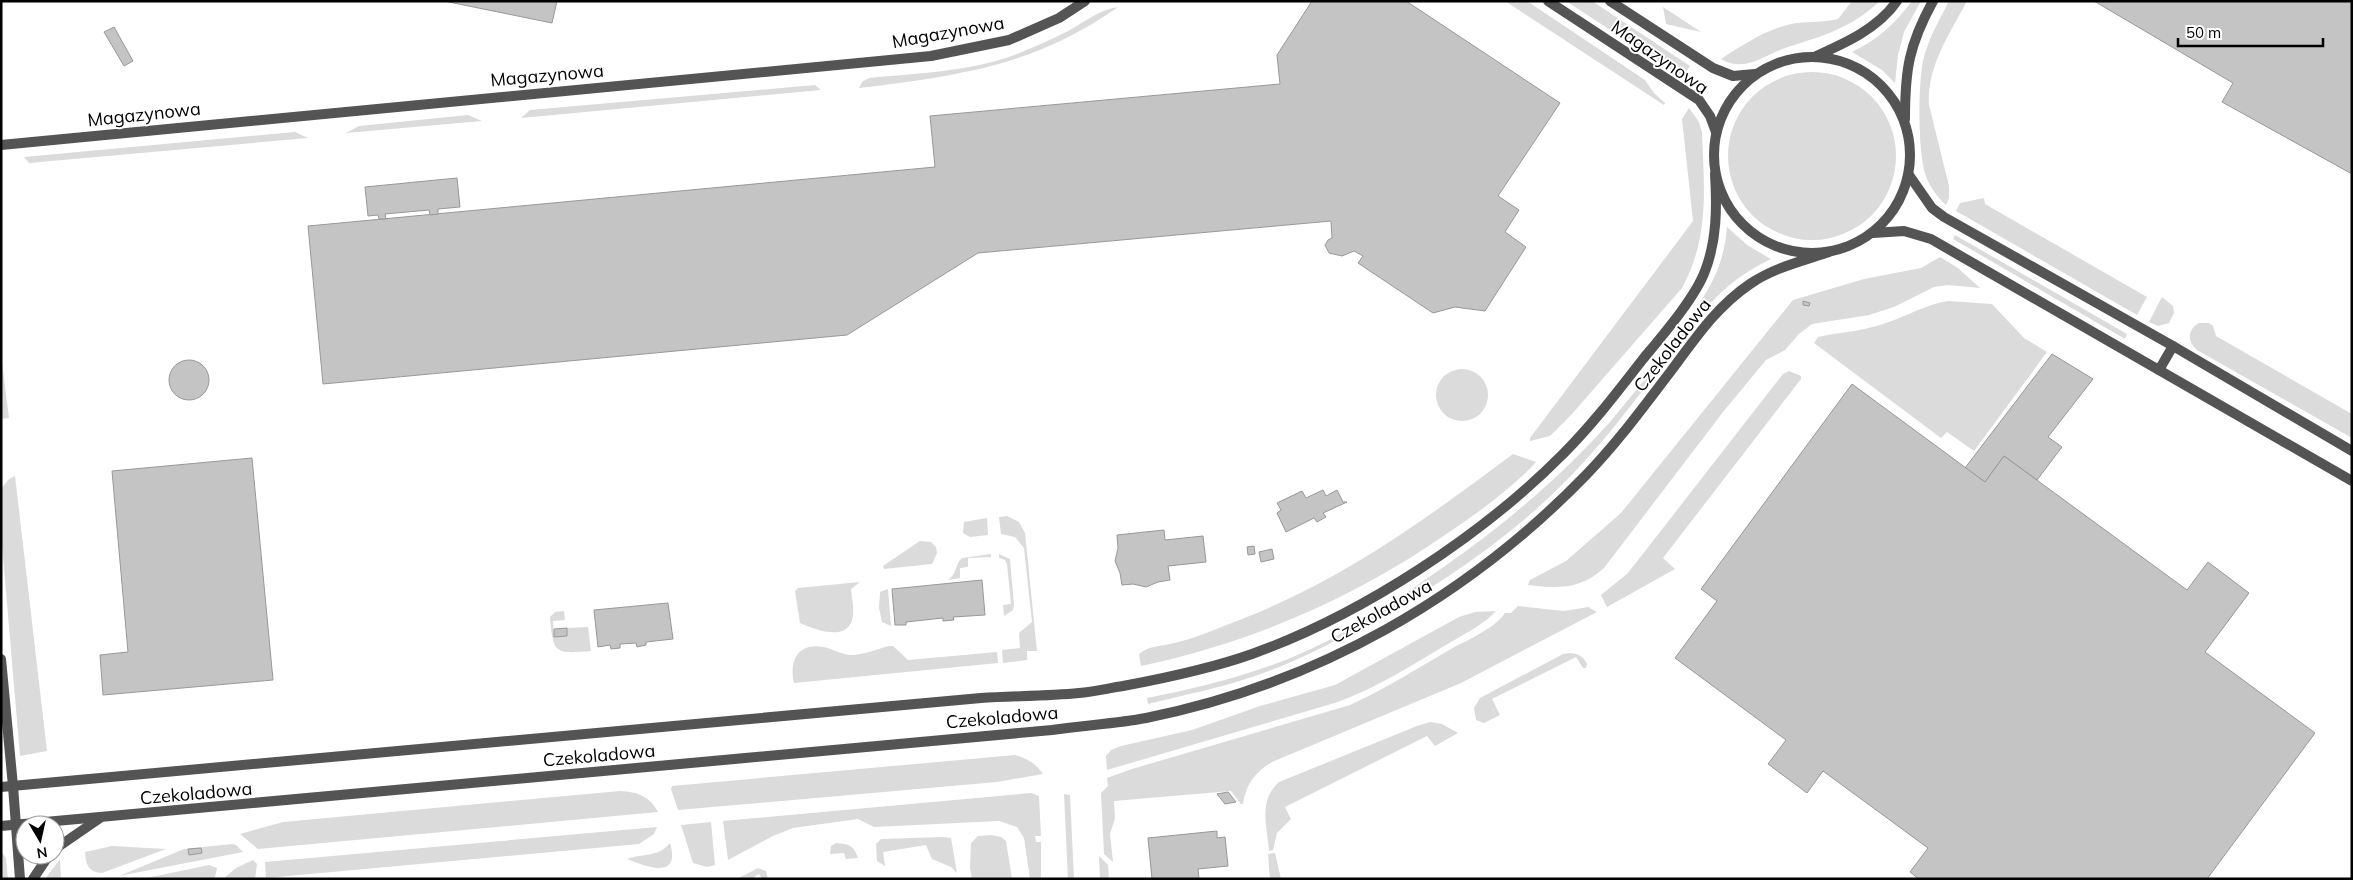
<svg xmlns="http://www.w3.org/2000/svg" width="2353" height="880" font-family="Mulish,sans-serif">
<rect width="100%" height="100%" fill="#fff"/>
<g fill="#dbdbdb">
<path d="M1505 1H1527L1645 80 1654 93 1665 103 1664 105Z"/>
<path d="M1566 1H1592L1690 66 1682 77Z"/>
<path d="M1852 1H1880C1850 29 1822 36 1785 48 1763 56 1743 73 1721 59 1743 45 1765 30 1791 24 1806 21 1822 23 1838 19Z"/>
<path d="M1912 1H1921L1904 32 1898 55 1895 83 1882 70 1852 52C1877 40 1895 24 1912 1Z"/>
<path d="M1949 1H1967C1949 35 1927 66 1929 105L1949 186V198L1946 205C1936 196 1929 186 1925 173 1918 150 1918 85 1923 61 1928 39 1939 21 1949 1Z"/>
<path d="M1118 7C1035 66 957 76 859 88L862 82 869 78C918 73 970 72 1017 54 1034 47 1053 39 1070 30 1086 21 1099 10 1118 7Z"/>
<path d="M1663 7 1701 32 1666 24Z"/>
<circle cx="1812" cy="156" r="84"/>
<path d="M815 85 821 90 521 118 530 110Z"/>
<path d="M1689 108 1699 122 1702 132C1704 188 1710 236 1682 288L1571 415 1550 436 1530 441V438L1693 221 1682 119Z"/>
<path d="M468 115 482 121 346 133 359 126Z"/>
<path d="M295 132 308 138 29 163 24 157Z"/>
<path d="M1984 198 1985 204 2147 297 2137 315 1956 211 1960 203Z"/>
<path d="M1727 227 1747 245 1771 259C1719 283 1695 321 1662 365 1639 395 1616 426 1591 454 1528 526 1450 580 1366 625 1330 644 1293 663 1255 676 1220 688 1184 695 1148 704L1147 698C1203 687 1260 673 1313 648 1346 633 1376 612 1407 592 1481 543 1549 490 1609 423 1642 385 1671 344 1701 304L1700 302C1716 279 1725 255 1727 227Z"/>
<path d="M1955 235 2127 334 2125 339 1953 239Z"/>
<path d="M1940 257 1958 268 1980 288 1948 285 1934 287 1894 307 1869 315 1812 324 1799 334 1785 350 1766 360 1723 412 1604 568C1581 589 1558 589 1528 585L1530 580 1566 561 1621 513 1793 300 1864 279 1921 268Z"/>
<path d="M2162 297 2173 306 2174 313 2169 323 2158 326 2149 322Z"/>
<path d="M1948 301 1992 304 2024 338 2047 352 1974 451 1947 432 1941 438 1814 343 1818 337C1841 332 1864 331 1886 323 1907 316 1927 304 1948 301Z"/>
<path d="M2199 323H2209L2213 326 2216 336 2352 414V438L2197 350C2187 341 2187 330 2199 323Z"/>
<path d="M1 355 9 418 1 419Z"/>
<circle cx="1462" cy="395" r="26"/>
<path d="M1789 371 1801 376V379L1663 558 1675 569 1607 607 1601 595 1628 573 1783 374Z"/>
<path d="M1513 454 1536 462C1511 489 1479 512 1448 533 1354 598 1253 642 1141 666L1139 655C1144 647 1161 646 1170 644 1195 639 1218 628 1242 619 1344 579 1426 519 1513 454Z"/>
<path d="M15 476 47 751 20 756 1 533V489L9 479Z"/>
<path d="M1007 516 1019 522 1025 533 1037 651H1027V660L1003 663 1002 650 1020 648 1019 633 1032 622 1024 548 1015 537 1001 534 999 517Z"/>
<path d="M987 518 988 535 970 537 963 533 964 522Z"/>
<path d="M920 541 931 542 936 547 937 553 932 564 884 569 883 566Z"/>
<path d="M991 554V557L968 558V567L960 568V578L948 580C957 574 955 564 962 558Z"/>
<path d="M999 554 1010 559 1014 605 1013 610 1004 616 1003 605 1011 604 1007 564 1005 560 999 558Z"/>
<path d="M860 582 851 589C852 598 854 608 853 616 849 643 816 630 800 623L795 591 798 588Z"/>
<path d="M888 589 891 626 882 622 879 608 880 592Z"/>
<path d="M1518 606 1564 611 1588 607 1597 612 1461 683 1272 762C1255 772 1246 784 1243 804H1241L1231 791 1114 801 1115 818 1110 834 1113 862 1104 854 1101 793 1108 786 1107 778 1132 769 1350 705C1385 689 1418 668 1451 649 1469 639 1494 629 1505 613H1511Z"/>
<path d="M564 611 565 620 553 621 554 637 567 636V628L588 627 591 651C555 654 553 654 550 617L555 612Z"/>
<path d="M1496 611C1483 625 1466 633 1451 642 1414 664 1378 687 1338 702L1107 770 1106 756 1111 750 1121 746 1192 730 1260 706 1335 685 1459 617 1475 612Z"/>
<path d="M889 646H893L908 660 997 652 998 663 794 683C789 660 798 642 824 647 833 649 842 655 851 655 863 655 877 649 889 646Z"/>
<path d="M1570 653C1579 654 1583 656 1587 664L1586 668H1583L1576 657 1492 699 1500 715 1484 723 1476 720 1474 708 1480 698 1563 654Z"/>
<path d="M1430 722 1442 724 1458 733 1435 746 1427 736 1285 807 1291 819 1277 833 1273 850 1269 851C1267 825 1258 801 1279 782L1417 726Z"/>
<path d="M1015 755C1028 759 1035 763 1043 774L997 782 678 810 671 789 672 786Z"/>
<path d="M620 791C638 792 649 796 658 812L258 849 240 834 283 822Z"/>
<path d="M1031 793 1039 796 1041 836H1035L1036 842H1041V879H1030L1024 838 1017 827 999 821 874 827 858 819 793 828 773 836 728 860 723 821Z"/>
<path d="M1064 794 1070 795 1074 879H1068Z"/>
<path d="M711 822 715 865 707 867 693 863 681 825Z"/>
<path d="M657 827 654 834 639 844 266 878 265 862Z"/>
<path d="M991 835 1001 837 1006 841 1012 879H972L970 868 971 843 978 836Z"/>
<path d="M943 837 951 838 957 873 951 867 932 859 926 845 883 852 885 866 877 861 876 844 881 839Z"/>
<path d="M670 843C681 880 647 867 627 859 643 853 658 858 670 843Z"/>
<path d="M836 843C848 844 854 845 858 858L846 859 844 853 830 854 831 846Z"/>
<path d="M232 844 236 845 243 852 119 876 184 849Z"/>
<path d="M112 846 166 849 102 873C88 872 86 865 85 852Z"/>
<path d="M1 851 6 858 8 879H1Z"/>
<path d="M1275 853 1281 879H1270L1268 854Z"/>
<path d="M1099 856 1108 865 1109 879H1100Z"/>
<path d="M60 859 61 879H45Z"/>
<path d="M253 860 257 864 255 879H223L236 868Z"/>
<path d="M209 865 217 868 215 877 213 879H142Z"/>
<path d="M758 868 766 871 768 879H762L759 874 751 879H737Z"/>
</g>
<g fill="#c4c4c4" stroke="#989898">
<path d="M444 1H557L552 23Z"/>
<path d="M1312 1H1406L1560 103 1498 196 1519 210 1505 232 1526 247 1485 311 1455 307 1433 313 1358 263 1363 256 1354 251 1342 256 1329 253 1325 245 1328 240 1332 238 1331 221 978 253 847 335 323 384 308 226 935 167 930 116 1280 84 1277 55Z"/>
<path d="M2094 1H2352V174L2222 102 2233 83Z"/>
<path d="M114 27 133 61 124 66 104 32Z"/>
<path d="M457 178 460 207 438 209V214L430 215 429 210 385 214 386 219H379L378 215 368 216 365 187Z"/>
<path d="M1803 301 1810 303 1809 306 1803 305Z"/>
<path d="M2052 354 2093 379 2048 437 2062 447 2037 480 2004 456 1985 482 1965 468Z"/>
<circle cx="189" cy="380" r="20"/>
<path d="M1852 384 1985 482 2004 456 2187 590 2208 562 2249 593 2205 652 2315 733 2207 879H1919L1910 872 1928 848 1823 771 1807 793 1768 764 1786 740 1675 658 1717 601 1701 589Z"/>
<path d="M252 458 273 680 103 695 100 655 128 652 112 471Z"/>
<path d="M1323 490 1326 496 1337 490 1343 502H1347L1323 513 1326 517 1317 522 1314 518 1286 532 1277 513 1281 510 1277 503 1302 491 1306 498Z"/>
<path d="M1164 530 1165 540 1203 536 1206 562 1168 566 1170 580 1158 582 1146 587 1133 584 1122 585 1120 573 1115 561 1118 548 1117 535Z"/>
<path d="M1254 546 1255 554 1248 555 1247 547Z"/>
<path d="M1272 549 1274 559 1261 562 1259 552Z"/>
<path d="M982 580 985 615 953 617 954 620 943 621V618L906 622V625H895L892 589Z"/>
<path d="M668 603 673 639 646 642V645L637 647 636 643 620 644V648L611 649 610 645 598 647 594 610Z"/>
<path d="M567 628V636L554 637V629Z"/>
<path d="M1228 792 1236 802 1225 804 1217 794Z"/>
<path d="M1217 831V838L1225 837 1228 866 1198 869 1199 879H1152L1148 838Z"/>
<path d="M201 848 202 853 189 855 188 849Z"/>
</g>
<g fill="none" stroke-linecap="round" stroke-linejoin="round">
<g stroke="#545454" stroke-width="10">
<path d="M1548 1 1699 100 1710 116 1716 132"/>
<path d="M1610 1 1713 68 1733 76 1755 74"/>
<circle cx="1812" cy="155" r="98"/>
<path d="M1814 57C1843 44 1878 29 1897 1"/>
<path d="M1905 119C1905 69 1909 45 1933 1"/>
<path d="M1 145 931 56 1009 40 1059 18 1085 1"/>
<path d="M1909 175 1932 208 1944 217 2173 346 2352 451"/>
<path d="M1873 233 1904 231 1931 239 2352 481"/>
<path d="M2159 370 2173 346"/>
<path d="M1 659 13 786"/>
<path d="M1 787 981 698C1014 696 1047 696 1079 693 1094 692 1109 688 1123 686 1166 678 1210 669 1252 654 1361 615 1482 536 1564 453 1593 424 1618 391 1643 359 1662 336 1695 298 1705 271 1717 240 1717 207 1715 174"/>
<path d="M1 826 1052 730C1083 725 1115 724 1146 718 1316 684 1467 598 1587 474 1618 442 1644 406 1671 371 1695 339 1716 307 1750 284 1773 268 1802 261 1829 252"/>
</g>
<g stroke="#545454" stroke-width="10">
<path d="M13 786 20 879"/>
<path d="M55 849 100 818"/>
<path d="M33 879 49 855"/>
</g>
</g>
<g text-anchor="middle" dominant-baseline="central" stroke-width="4" stroke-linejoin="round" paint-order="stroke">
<g font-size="18" fill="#000" stroke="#fff">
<text transform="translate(948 32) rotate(-10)">Magazynowa</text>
<text transform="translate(1660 57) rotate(35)">Magazynowa</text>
<text transform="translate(547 75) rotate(-5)">Magazynowa</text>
<text transform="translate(144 114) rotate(-6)">Magazynowa</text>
<text transform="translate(1672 345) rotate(-52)">Czekoladowa</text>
<text transform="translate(1381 611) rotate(-29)">Czekoladowa</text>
<text transform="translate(1002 717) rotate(-5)">Czekoladowa</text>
<text transform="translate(599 755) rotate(-5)">Czekoladowa</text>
<text transform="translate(196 793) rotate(-5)">Czekoladowa</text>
</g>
</g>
<rect width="2353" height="880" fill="none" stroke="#000000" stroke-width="5"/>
<g transform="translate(40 840) rotate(171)"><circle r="24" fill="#ffffff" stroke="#999999"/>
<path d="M0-4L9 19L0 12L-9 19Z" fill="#000000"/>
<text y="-8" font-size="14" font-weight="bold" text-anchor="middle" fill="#000000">N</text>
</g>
<path d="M2178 38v8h145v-8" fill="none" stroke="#000000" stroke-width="2.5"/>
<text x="2186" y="38" font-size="15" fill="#000000" stroke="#ffffff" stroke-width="4" paint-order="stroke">50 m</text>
</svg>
